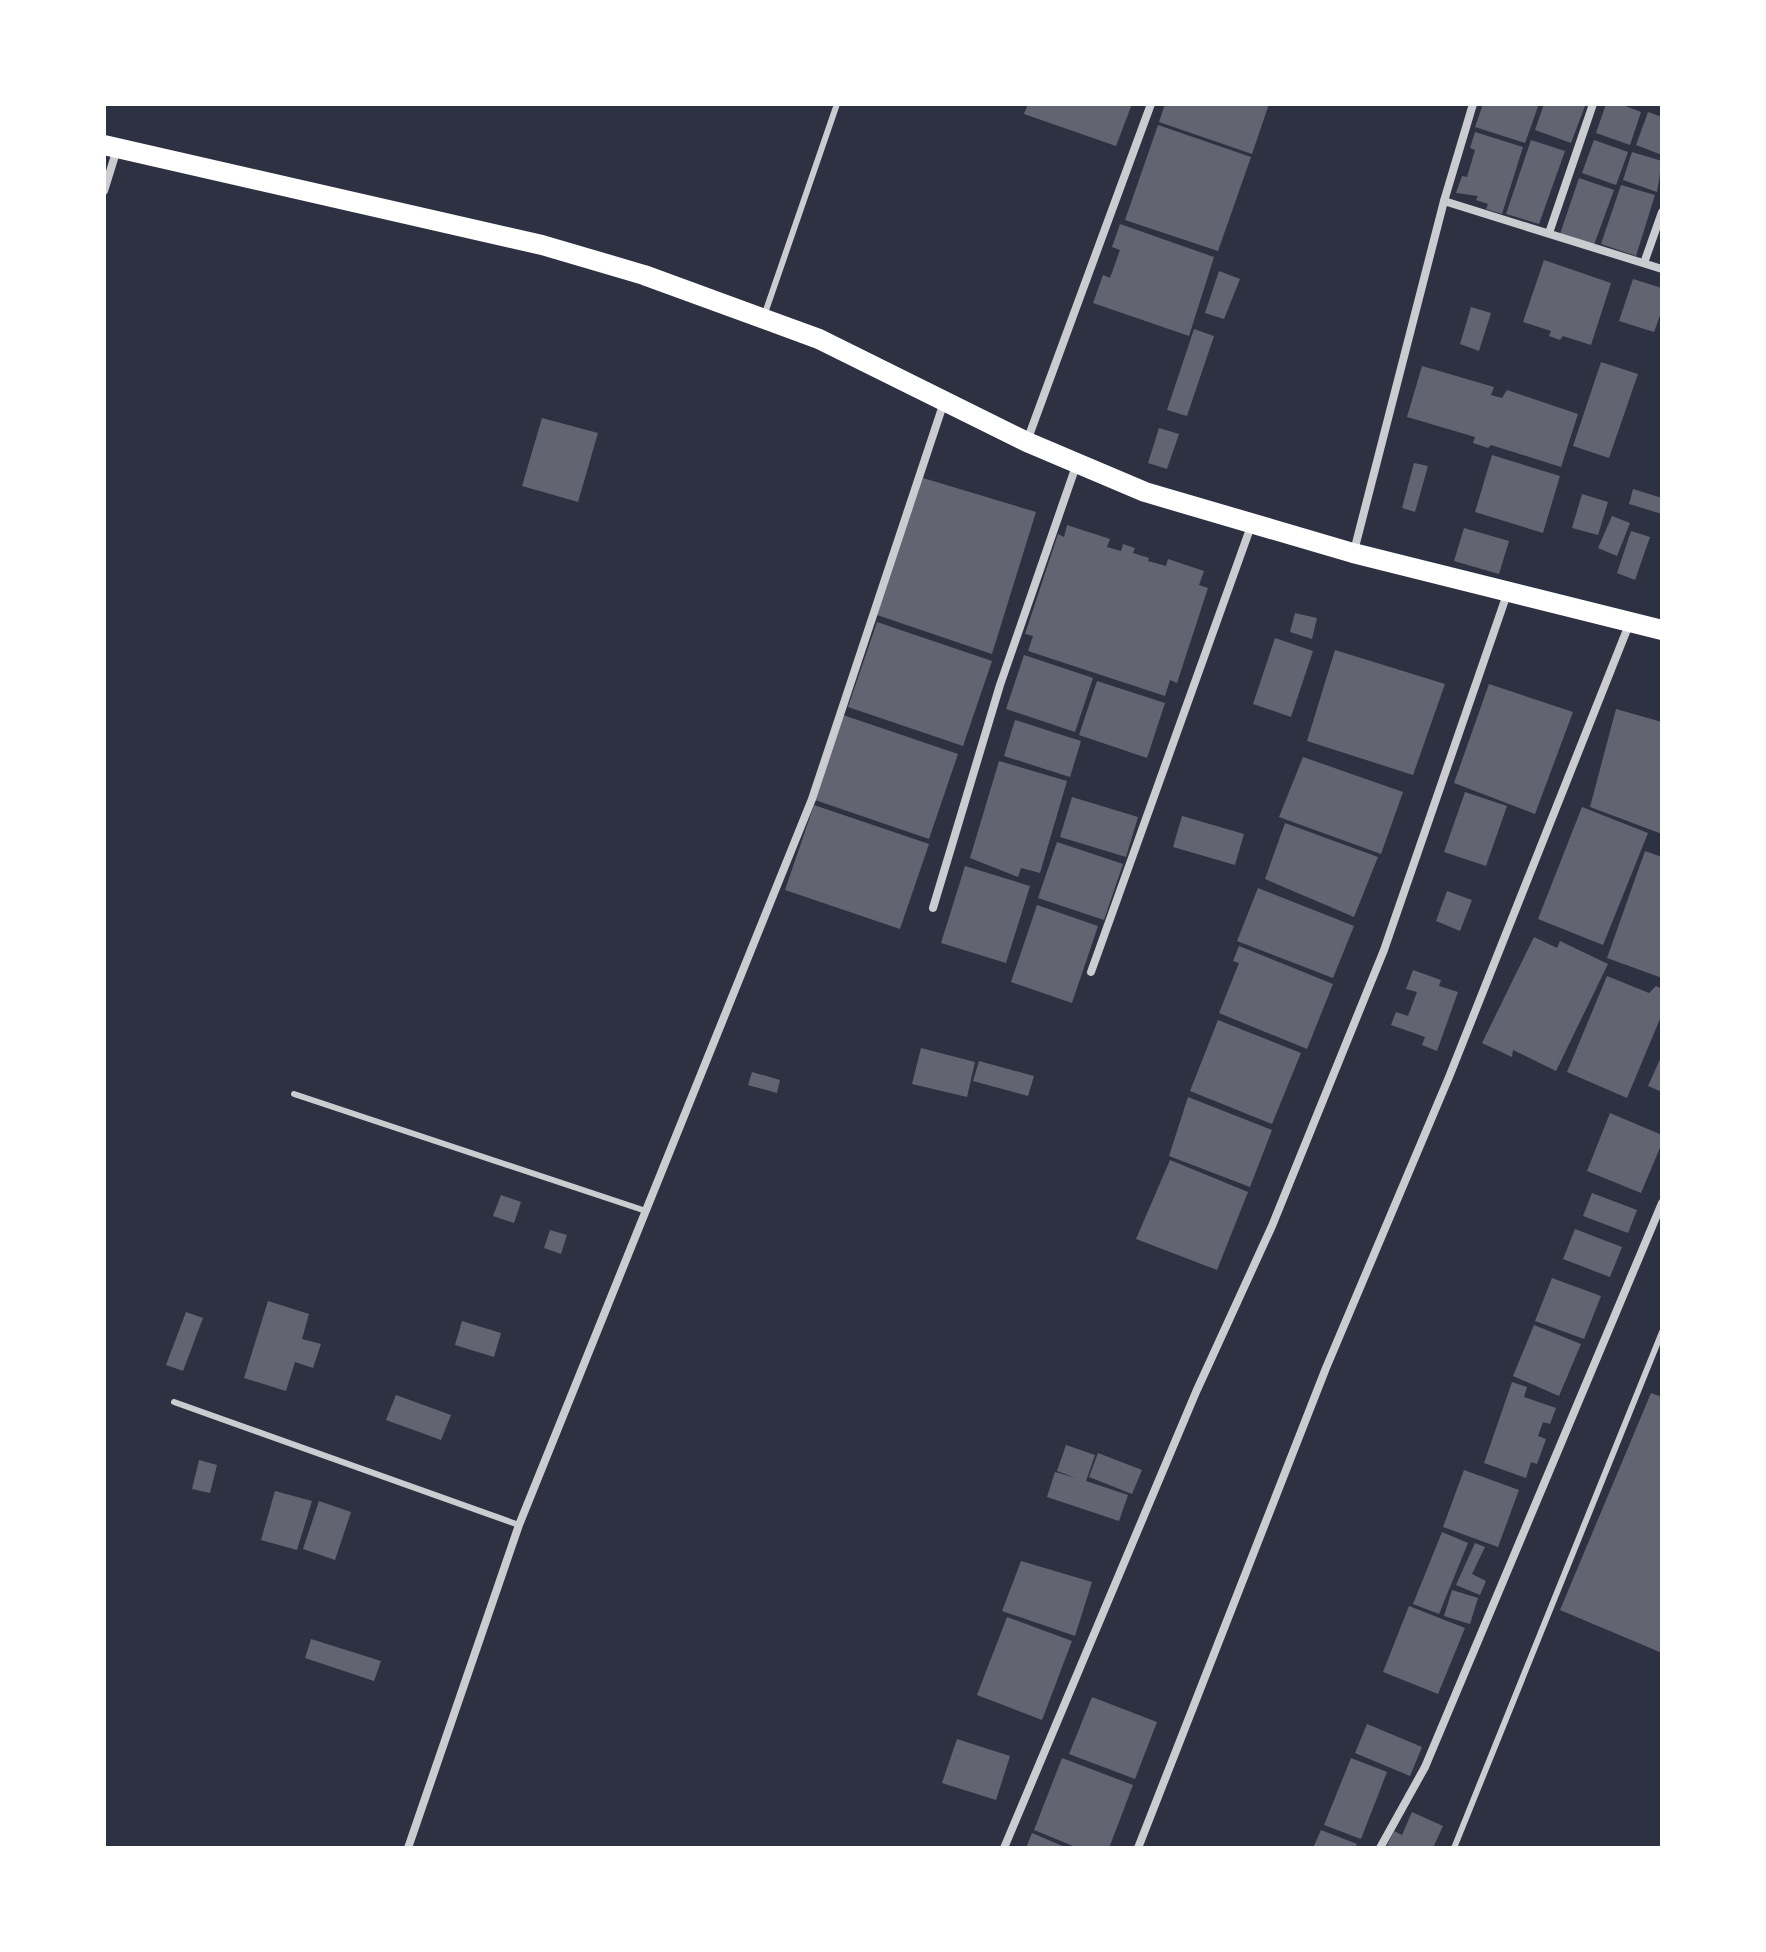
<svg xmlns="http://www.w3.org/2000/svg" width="1766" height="1952" font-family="'Source Sans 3',sans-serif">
<rect width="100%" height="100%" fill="#2d3142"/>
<g fill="#626471">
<path d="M1028 104H1132L1116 146 1024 114Z"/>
<path d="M1165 104H1269L1252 154 1159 122Z"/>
<path d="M1483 104H1539L1525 143 1475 127Z"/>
<path d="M1544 104 1585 106 1571 143 1535 130Z"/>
<path d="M1606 104H1620L1641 112 1630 145 1596 133Z"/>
<path d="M1648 112 1662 117V155L1636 145Z"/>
<path d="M1158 125 1251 157 1218 251 1125 220Z"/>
<path d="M1475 132 1523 147 1502 214 1486 209 1488 204 1476 200 1478 196 1456 193 1462 176 1467 177 1475 150 1470 148Z"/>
<path d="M1531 140 1565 151 1539 224 1506 214Z"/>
<path d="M1594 140 1628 152 1616 185 1582 173Z"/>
<path d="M1632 152 1662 161 1657 192 1623 180Z"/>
<path d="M1579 178 1614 190 1594 245 1560 234Z"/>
<path d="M1621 185 1655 195 1636 256 1601 244Z"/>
<path d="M1120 224 1214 257 1189 336 1093 303 1103 275 1110 278 1120 250 1112 247Z"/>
<path d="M1544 260 1611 283 1591 345 1563 336 1560 340 1549 336 1551 331 1523 322Z"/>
<path d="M1219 271 1240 279 1224 319 1205 313Z"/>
<path d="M1633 279 1662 288V310L1654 332 1619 321Z"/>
<path d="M1471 307 1491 313 1479 351 1460 344Z"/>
<path d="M1194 329 1214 336 1187 416 1167 410Z"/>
<path d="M1601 362 1638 374 1609 458 1573 446Z"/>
<path d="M1422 366 1494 387 1491 395 1502 398 1507 390 1578 414 1561 467 1491 445 1488 448 1473 443 1475 437 1407 417Z"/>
<path d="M542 418 598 433 578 502 522 486Z"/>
<path d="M1159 428 1179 434 1167 469 1148 463Z"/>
<path d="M1492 455 1560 476 1543 533 1475 512Z"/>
<path d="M1414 463 1428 466 1415 512 1402 508Z"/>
<path d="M923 478 1036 512 992 654 877 615Z"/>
<path d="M1633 489 1662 498V514L1629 504Z"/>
<path d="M1582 494 1608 502 1598 535 1572 528Z"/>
<path d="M1612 516 1630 523 1617 556 1598 548Z"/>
<path d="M1067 525 1110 539 1107 547 1121 551 1123 544 1135 548 1133 553 1149 558 1148 561 1166 566 1168 559 1204 571 1199 585 1208 588 1177 683 1170 680 1165 696 1028 651 1033 636 1025 634 1058 534 1064 537Z"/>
<path d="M1464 528 1509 541 1499 574 1454 561Z"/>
<path d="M1631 531 1650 537 1635 580 1617 573Z"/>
<path d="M1295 613 1317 618 1312 639 1290 632Z"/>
<path d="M877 622 992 661 963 746 848 707Z"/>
<path d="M1275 638 1313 651 1291 717 1253 704Z"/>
<path d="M1335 650 1445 684 1413 775 1307 741Z"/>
<path d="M1024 655 1093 678 1075 732 1006 709Z"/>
<path d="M1097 681 1165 703 1147 758 1079 735Z"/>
<path d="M1489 684 1573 712 1535 814 1454 783Z"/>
<path d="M1616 709 1662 722V834L1590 807Z"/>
<path d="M843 715 958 754 929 839 815 800Z"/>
<path d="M1015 720 1081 741 1070 777 1004 756Z"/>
<path d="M1303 757 1403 792 1381 854 1279 817Z"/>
<path d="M999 761 1067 781 1040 873 1021 868 1018 877 970 858Z"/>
<path d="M1465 792 1507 806 1486 866 1444 852Z"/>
<path d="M1072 797 1138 817 1126 857 1060 837Z"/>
<path d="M814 805 929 844 900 929 785 890Z"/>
<path d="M1582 807 1648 833 1603 945 1538 919Z"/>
<path d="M1182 816 1244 834 1235 865 1173 847Z"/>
<path d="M1285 823 1378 857 1354 917 1265 879Z"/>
<path d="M1057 842 1123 864 1104 920 1038 898Z"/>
<path d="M1645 851 1662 857V978L1607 958Z"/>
<path d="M965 866 1030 886 1006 963 941 943Z"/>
<path d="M1258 888 1354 926 1333 978 1237 941Z"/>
<path d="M1447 891 1472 900 1460 931 1436 921Z"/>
<path d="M1037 905 1098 926 1072 1003 1011 982Z"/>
<path d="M1534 937 1557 948 1560 941 1608 964 1556 1071 1513 1050 1512 1057 1482 1043Z"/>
<path d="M1239 946 1333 984 1307 1049 1219 1013 1239 963 1233 961Z"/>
<path d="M1413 970 1441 980 1439 986 1458 992 1437 1051 1422 1045 1425 1037 1391 1025 1396 1012 1408 1016 1417 992 1406 989Z"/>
<path d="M1607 976 1649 993 1656 986 1662 989V1014L1627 1098 1567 1072Z"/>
<path d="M1218 1020 1301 1053 1272 1124 1190 1091Z"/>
<path d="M921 1048 975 1062 967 1097 912 1084Z"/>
<path d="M1662 1055V1092L1648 1086Z"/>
<path d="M979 1061 1034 1076 1028 1096 973 1081Z"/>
<path d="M752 1072 780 1080 777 1093 748 1085Z"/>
<path d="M1188 1097 1272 1130 1250 1187 1169 1156Z"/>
<path d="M1610 1113 1662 1135V1143L1641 1193 1587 1171Z"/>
<path d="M1170 1160 1248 1192 1217 1270 1136 1239Z"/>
<path d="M1592 1193 1637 1210 1628 1233 1583 1216Z"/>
<path d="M501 1195 521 1202 514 1223 493 1216Z"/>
<path d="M1575 1229 1622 1247 1610 1277 1563 1259Z"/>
<path d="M550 1230 567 1235 561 1254 544 1248Z"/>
<path d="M1552 1278 1601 1296 1584 1339 1535 1321Z"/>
<path d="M268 1301 309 1314 302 1339 321 1344 313 1368 295 1362 286 1391 244 1378Z"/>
<path d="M186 1312 203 1318 183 1371 166 1365Z"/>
<path d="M462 1321 501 1333 494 1357 455 1345Z"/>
<path d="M1534 1325 1581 1344 1559 1396 1513 1376Z"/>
<path d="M1512 1382 1527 1387 1524 1397 1556 1408 1550 1424 1543 1422 1538 1436 1546 1439 1537 1464 1531 1462 1526 1478 1484 1463Z"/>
<path d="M1651 1393 1662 1397V1653L1560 1610Z"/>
<path d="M396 1395 451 1415 441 1440 386 1420Z"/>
<path d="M1066 1445 1095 1455 1086 1481 1128 1495 1119 1521 1047 1497 1055 1472 1076 1478 1057 1471Z"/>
<path d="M1098 1453 1142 1470 1132 1494 1089 1477Z"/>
<path d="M199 1460 217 1465 210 1493 192 1489Z"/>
<path d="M1464 1470 1519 1490 1498 1547 1443 1527Z"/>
<path d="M275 1491 312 1501 297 1550 261 1540Z"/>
<path d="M319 1501 351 1512 335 1560 303 1549Z"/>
<path d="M1442 1532 1468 1543 1439 1614 1413 1604Z"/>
<path d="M1475 1543 1485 1547 1472 1574 1486 1581 1480 1595 1456 1585Z"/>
<path d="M1021 1561 1092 1582 1075 1636 1002 1611Z"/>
<path d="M1452 1590 1478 1598 1470 1624 1444 1616Z"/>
<path d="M1409 1606 1465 1628 1438 1694 1383 1672Z"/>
<path d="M1007 1617 1072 1641 1042 1720 977 1695Z"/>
<path d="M311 1639 381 1661 374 1681 305 1658Z"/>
<path d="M1092 1697 1157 1722 1135 1779 1069 1754Z"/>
<path d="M1367 1724 1422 1747 1410 1776 1355 1753Z"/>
<path d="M957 1739 1010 1756 996 1800 942 1783Z"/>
<path d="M1062 1758 1133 1785 1109 1848H1078L1034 1830Z"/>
<path d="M1351 1758 1387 1772 1361 1839 1324 1825Z"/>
<path d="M1412 1812 1443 1826 1433 1848H1386L1394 1831 1402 1835Z"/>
<path d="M1321 1830 1357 1844 1355 1848H1313Z"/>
<path d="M1032 1833 1067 1848H1026Z"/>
</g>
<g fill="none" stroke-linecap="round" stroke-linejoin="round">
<g stroke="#caccd0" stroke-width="6">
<path d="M764 316 837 104"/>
<path d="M294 1094 646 1211"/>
<path d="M174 1402 519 1525"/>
<path d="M1454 1848 1662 1332"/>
</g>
<g stroke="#caccd0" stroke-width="8">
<path d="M104 191 117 149"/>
<path d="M1444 201 1662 269"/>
<path d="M1549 233 1593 104"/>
<path d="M1644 263 1662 212"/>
<path d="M1027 441 1151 104"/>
<path d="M1354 551 1444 201 1473 104"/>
<path d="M933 908 1000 685 1077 463"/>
<path d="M1091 972 1251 526"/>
<path d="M408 1848 519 1525 812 799 944 402"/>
<path d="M1004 1848 1196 1392 1272 1226 1384 950 1507 594"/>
<path d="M1138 1848 1326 1368 1449 1077 1630 622"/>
<path d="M1380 1848 1425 1767 1662 1203"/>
</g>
<path stroke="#fff" stroke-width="20" d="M104 145 542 245 644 275 819 339 1027 442 1145 492 1353 553 1662 630"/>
</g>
<rect width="1766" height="1952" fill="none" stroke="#ffffff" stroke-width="212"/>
</svg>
